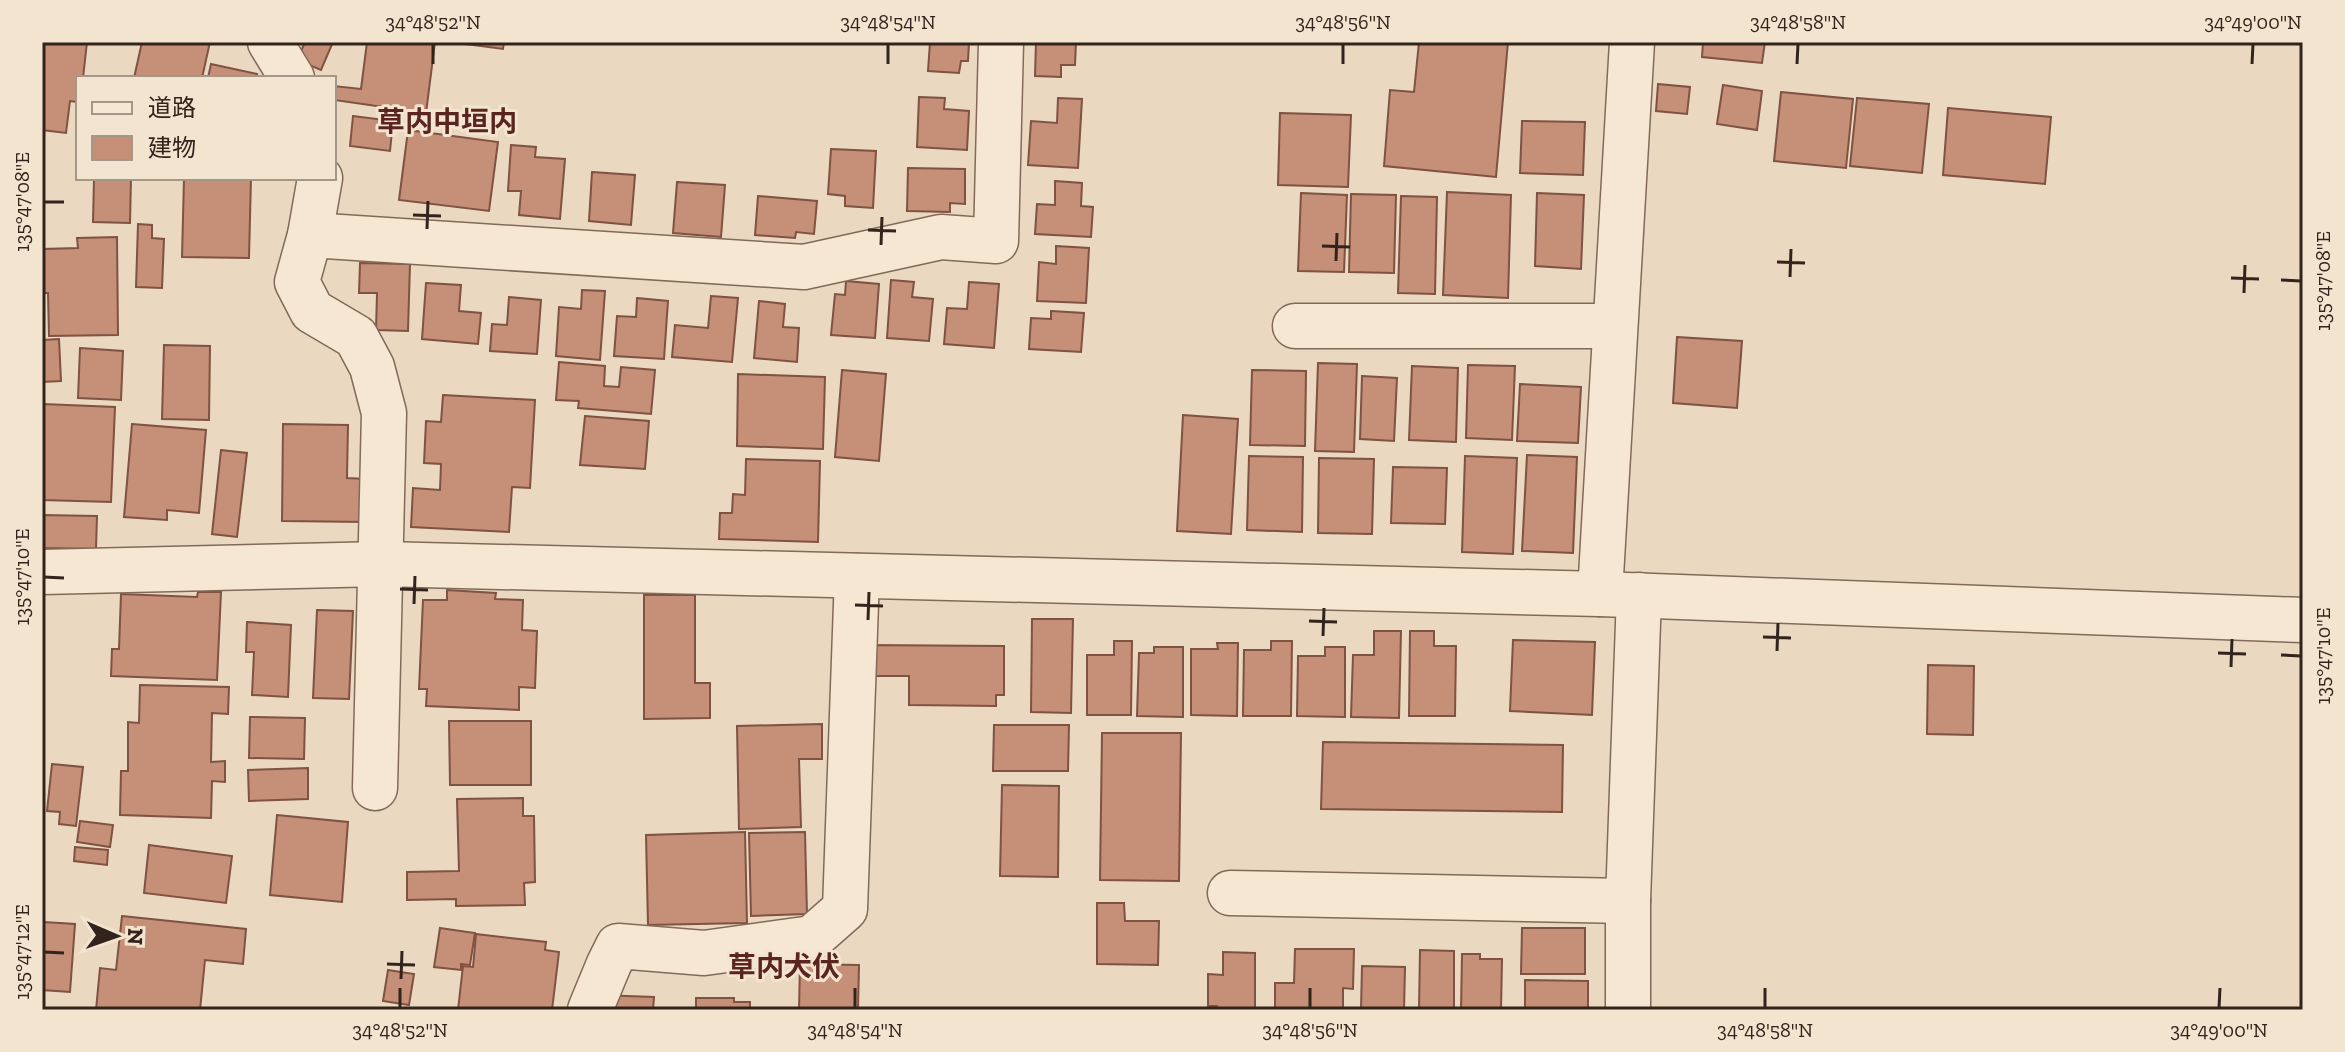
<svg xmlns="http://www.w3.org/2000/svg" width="2345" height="1052" font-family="'Zilla Slab','Noto Sans JP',serif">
<rect width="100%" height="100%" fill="#ead8c0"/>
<g fill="#c58f78" stroke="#7f5241" stroke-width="2">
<path d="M42 42H87L83 78H78V102L70 101 66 133 42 130Z"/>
<path d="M142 42H210L202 78H134Z"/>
<path d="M305 42H333L321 70 297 60Z"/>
<path d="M367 42H435L426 113 334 100V86L361 89Z"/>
<path d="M450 42H504L503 49Z"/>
<path d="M930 42H969L968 61H961L959 73 928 71Z"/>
<path d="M1036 42H1076L1075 65H1061V77L1035 76Z"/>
<path d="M1419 42H1508L1496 177 1384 166 1390 90 1414 92Z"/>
<path d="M1703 42H1765L1762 63 1702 57Z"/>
<path d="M211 64 257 74 256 78H208Z"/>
<path d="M1658 84 1690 87 1687 114 1656 111Z"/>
<path d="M1723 85 1762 91 1757 130 1717 124Z"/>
<path d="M1781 92 1853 99 1846 168 1774 161Z"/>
<path d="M919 97 945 98 944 109 969 111 967 150 917 147Z"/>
<path d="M1058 98 1082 99 1078 168 1028 165 1031 121 1057 123Z"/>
<path d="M1857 98 1929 104 1922 173 1850 166Z"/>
<path d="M1948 108 2051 117 2045 184 1943 175Z"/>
<path d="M1280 113 1351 115 1348 187 1278 185Z"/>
<path d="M353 116 393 121 390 151 350 146Z"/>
<path d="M1522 121 1585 122 1583 175 1520 173Z"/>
<path d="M408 130 498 142 489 211 399 200Z"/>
<path d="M511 145 536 147 535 157 565 159 560 219 519 215 521 191H508Z"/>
<path d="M831 149 876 151 873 208 845 206V196L828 194Z"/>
<path d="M908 168 965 169V204L950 203V212L907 211Z"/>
<path d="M592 172 635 175 631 225 589 221Z"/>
<path d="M94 178H131L130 223 93 222Z"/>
<path d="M184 178H251L249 258 182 257Z"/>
<path d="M1055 181 1082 183 1081 206 1093 207 1091 237 1035 234 1037 204 1055 205Z"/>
<path d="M677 182 725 185 721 237 673 233Z"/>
<path d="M1447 192 1511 195 1508 298 1443 295Z"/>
<path d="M1301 193 1347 195 1344 272 1298 271Z"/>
<path d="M1537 193 1584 195 1581 269 1535 266Z"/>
<path d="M1351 194 1396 195 1394 273 1349 272Z"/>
<path d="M758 196 817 201 814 234 796 232 795 238 755 235Z"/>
<path d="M1401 196 1437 197 1435 294 1398 293Z"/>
<path d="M138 224 152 225V238L164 239 162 288 136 287Z"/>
<path d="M117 237 118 335 49 336 48 293H42V249L78 248 77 238Z"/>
<path d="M1056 246 1089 248 1086 303 1037 301 1039 262 1056 264Z"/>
<path d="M360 263 410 264 408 331 376 330 377 293H359Z"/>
<path d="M891 280 914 282 912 297 933 299 929 341 887 338Z"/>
<path d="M846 281 879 284 875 338 831 335 835 294 845 295Z"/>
<path d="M969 282 999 284 994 348 944 344 947 308 967 309Z"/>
<path d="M426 283 461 285 459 311 481 313 478 344 422 339Z"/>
<path d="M582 290 605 291 600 360 556 356 559 307 581 309Z"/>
<path d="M711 296 738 298 732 362 672 357 675 325 708 328Z"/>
<path d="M509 297 541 300 537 354 490 351 492 324 507 325Z"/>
<path d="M637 298 668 301 664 359 614 356 617 316 636 317Z"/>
<path d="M759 301 785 304 783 327 799 328 797 362 754 358Z"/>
<path d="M1051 311 1084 313 1081 352 1029 349 1031 318 1051 319Z"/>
<path d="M1677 337 1742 341 1737 408 1673 403Z"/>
<path d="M59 339 61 381 42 382V340Z"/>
<path d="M164 345 210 346 209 420 162 419Z"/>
<path d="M80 348 123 351 121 400 78 398Z"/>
<path d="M559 362 605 366 604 386 619 387 621 367 655 370 651 414 578 408 579 401 556 400Z"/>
<path d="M1318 363 1357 364 1354 452 1315 451Z"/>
<path d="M1468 365 1515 366 1512 440 1466 438Z"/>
<path d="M1412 366 1458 368 1456 442 1409 440Z"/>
<path d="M842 370 886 374 879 461 835 457Z"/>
<path d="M1252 370 1306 371 1305 446 1250 445Z"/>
<path d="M738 374 825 377 823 449 737 446Z"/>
<path d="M1362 376 1397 378 1394 441 1360 439Z"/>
<path d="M1520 384 1581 387 1578 443 1517 441Z"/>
<path d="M443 395 535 400 530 488 512 487 509 532 411 527 413 488 440 490 441 464 424 463 426 421 441 422Z"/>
<path d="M43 404 115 407 111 502 42 500Z"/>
<path d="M1183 415 1238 419 1231 534 1177 531Z"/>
<path d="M585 416 649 421 645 469 580 465Z"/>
<path d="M132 424 206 430 199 513 167 510V520L124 517Z"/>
<path d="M283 424 348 425 347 478 366 479V522L282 521Z"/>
<path d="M221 450 247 453 237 537 212 534Z"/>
<path d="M1527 455 1577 457 1573 553 1522 551Z"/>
<path d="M1249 456 1303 457 1302 532 1247 530Z"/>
<path d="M1465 456 1517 458 1513 554 1462 552Z"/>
<path d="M1319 458 1374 459 1372 534 1318 533Z"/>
<path d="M746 459 820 461 818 542 719 539 720 513H732L733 494 745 495Z"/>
<path d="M1393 467 1447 468 1445 524 1391 523Z"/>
<path d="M42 515 97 516 96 549 42 548Z"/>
<path d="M447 590 496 593 495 599 523 600 522 630 537 631 535 688 519 687V710L426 706 427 689H419L423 600H447Z"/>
<path d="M198 592H221L217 680 111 676 112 649H119L121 594 197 597Z"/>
<path d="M644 595H695V683H710V718L644 719Z"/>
<path d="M317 610 353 611 349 699 313 698Z"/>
<path d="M1032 619H1073L1071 713 1031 712Z"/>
<path d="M247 622 291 625 288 697 252 695 254 652H246Z"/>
<path d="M1374 631H1401L1399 718 1351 717 1353 655H1374Z"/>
<path d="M1410 631H1434V646H1456L1455 716H1409Z"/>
<path d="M1513 640 1595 642 1592 715 1510 711Z"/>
<path d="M1114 641H1132L1131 715H1087V655H1114Z"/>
<path d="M1271 641H1292L1291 716H1243L1244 650H1271Z"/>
<path d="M1217 643H1238L1237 716 1191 715V649H1218Z"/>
<path d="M863 645 1004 646V695H996V706L909 705V676H869Z"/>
<path d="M1154 647H1183V717L1137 716 1139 653H1154Z"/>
<path d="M1325 647H1345V717L1297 716 1298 656H1325Z"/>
<path d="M1928 665 1974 666 1973 735 1927 734Z"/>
<path d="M140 685 229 687 228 714 212 713 211 762 225 761V782L212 781 211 818 120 815 121 771H128V722L139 723Z"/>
<path d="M250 717 305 718 304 759 249 758Z"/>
<path d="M449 721H531V785H450Z"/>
<path d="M822 724V759H799L801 827 739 829 737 726Z"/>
<path d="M994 725H1069L1068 771H993Z"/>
<path d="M1102 733H1181L1179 881 1100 880Z"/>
<path d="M1323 742 1563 745 1562 812 1321 809Z"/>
<path d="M52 764 83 767 76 826 59 824 60 812 47 811Z"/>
<path d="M308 768V799L249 801 248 770Z"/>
<path d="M1002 785 1059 786 1058 877 1000 876Z"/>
<path d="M523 798V816H534L535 882 524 883 525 905 456 906V899L407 900V872L459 871 457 799Z"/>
<path d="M277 815 348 822 342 902 270 895Z"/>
<path d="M80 821 113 825 110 847 77 842Z"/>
<path d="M745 832 747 923 648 925 646 835Z"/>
<path d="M805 832 807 914 751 916 749 833Z"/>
<path d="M149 845 232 856 226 903 144 893Z"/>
<path d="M75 847 108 850 107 865 74 861Z"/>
<path d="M1097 903H1124L1125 921H1159L1158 965 1097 964Z"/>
<path d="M122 916 246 929 243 964 205 960 200 1010H96L100 968 116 970Z"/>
<path d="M44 922 75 924 70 992 42 990Z"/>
<path d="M440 928 475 933 470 965 461 964V970L434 967Z"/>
<path d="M1522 928H1585V974H1521Z"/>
<path d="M476 934 546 942 545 950 559 952 552 1010H458L463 966 473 967Z"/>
<path d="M1295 949H1354L1353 989 1343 988V1010H1275V983H1294Z"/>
<path d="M1420 950 1454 951V1010H1419Z"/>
<path d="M1223 952 1255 953V1010H1217V1006H1208V974L1223 975Z"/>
<path d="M1462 954H1480V959H1502L1501 1010H1461Z"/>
<path d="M800 964 859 965 858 1010H799Z"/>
<path d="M1362 966 1405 967 1404 1010H1361Z"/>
<path d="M388 970 414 974 409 1005 383 1001Z"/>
<path d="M1525 980 1588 981V1010H1525Z"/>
<path d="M599 995 654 997 653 1010H598Z"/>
<path d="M696 998H734V1002H750V1010H696Z"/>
</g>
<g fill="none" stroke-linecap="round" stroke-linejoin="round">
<g stroke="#816a59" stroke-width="47">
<g id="minor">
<path d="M270 42 292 78"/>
<path d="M320 178 310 235 297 282 312 311 356 337 372 367 384 413 375 788"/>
<path d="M310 235 804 267 941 237 996 241 1001 42"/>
<path d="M1295 326H1615"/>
<path d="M42 572 382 564 1600 594 2303 620"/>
<path d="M1600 594 1632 42"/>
<path d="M1230 893 1628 901"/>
<path d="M590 1010 609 964 618 946 704 953 812 938 845 909 857 576"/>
<path d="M1628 1010V901L1639 595"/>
</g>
</g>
<use href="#minor" stroke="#f6e7d2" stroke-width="44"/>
</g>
<path fill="none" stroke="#32241d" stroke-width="3" d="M433 64V44M888 64V44M1343 64V44M1797 64 1798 44M2252 64 2253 44M44 202H64M413 215 441 216M427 229 428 201M868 230 896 231M881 245 882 217M1322 246 1350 247M1336 261 1337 233M1777 262 1805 263M1790 277 1791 249M2231 278 2259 279M2281 280 2301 281M2244 293 2245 265M44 577 64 578M400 589 428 590M414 604 415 576M855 605 883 606M868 620 869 592M1309 621 1337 622M1323 636 1324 608M1763 637 1791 638M1777 651 1778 623M2218 653 2246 654M2281 655 2301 656M2231 667 2232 639M44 952 64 953M387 964 415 965M401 979 402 951M400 1008V988M855 1008V988M1310 1008V988M1765 1008V988M2219 1008 2220 988"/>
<g text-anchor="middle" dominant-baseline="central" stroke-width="6" stroke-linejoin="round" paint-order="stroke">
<g font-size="28" font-weight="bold" fill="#5b251f" stroke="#f2e4cf">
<text x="447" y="121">草内中垣内</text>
<text x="784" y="966">草内犬伏</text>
</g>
</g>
<rect width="2345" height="1052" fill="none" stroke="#f2e4cf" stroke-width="88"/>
<rect x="76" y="76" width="260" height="104" fill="#f2e4cf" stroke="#a59788" stroke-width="2"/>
<rect x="92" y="102" width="40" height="12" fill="#f6e7d2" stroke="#a59788" stroke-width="2"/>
<text x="148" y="116" font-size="24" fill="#32241d">道路</text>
<rect x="92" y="136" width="40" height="24" fill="#c58f78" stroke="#a59788" stroke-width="2"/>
<text x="148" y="156" font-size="24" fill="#32241d">建物</text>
<g transform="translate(116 936) rotate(92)" stroke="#f2e4cf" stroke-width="6" paint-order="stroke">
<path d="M0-6L14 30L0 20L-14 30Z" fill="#32241d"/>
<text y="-12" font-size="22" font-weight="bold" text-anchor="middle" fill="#32241d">N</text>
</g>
<rect x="44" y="44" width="2257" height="964" fill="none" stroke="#32241d" stroke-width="3"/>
<g font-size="20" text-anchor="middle" fill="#32241d">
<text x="433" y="29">34°48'52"N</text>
<text x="888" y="29">34°48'54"N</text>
<text x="1343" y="29">34°48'56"N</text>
<text x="1798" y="29">34°48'58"N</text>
<text x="2253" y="29">34°49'00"N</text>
<text transform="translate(22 202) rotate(-90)" y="7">135°47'08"E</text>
<text transform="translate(2323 281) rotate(-90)" y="7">135°47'08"E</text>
<text transform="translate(22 577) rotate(-90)" y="7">135°47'10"E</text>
<text transform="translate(2323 656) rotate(-90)" y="7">135°47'10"E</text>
<text transform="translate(22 952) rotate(-90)" y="7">135°47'12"E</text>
<text x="400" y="1037">34°48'52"N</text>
<text x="855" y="1037">34°48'54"N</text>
<text x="1310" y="1037">34°48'56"N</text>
<text x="1765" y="1037">34°48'58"N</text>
<text x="2219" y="1037">34°49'00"N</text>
</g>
</svg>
